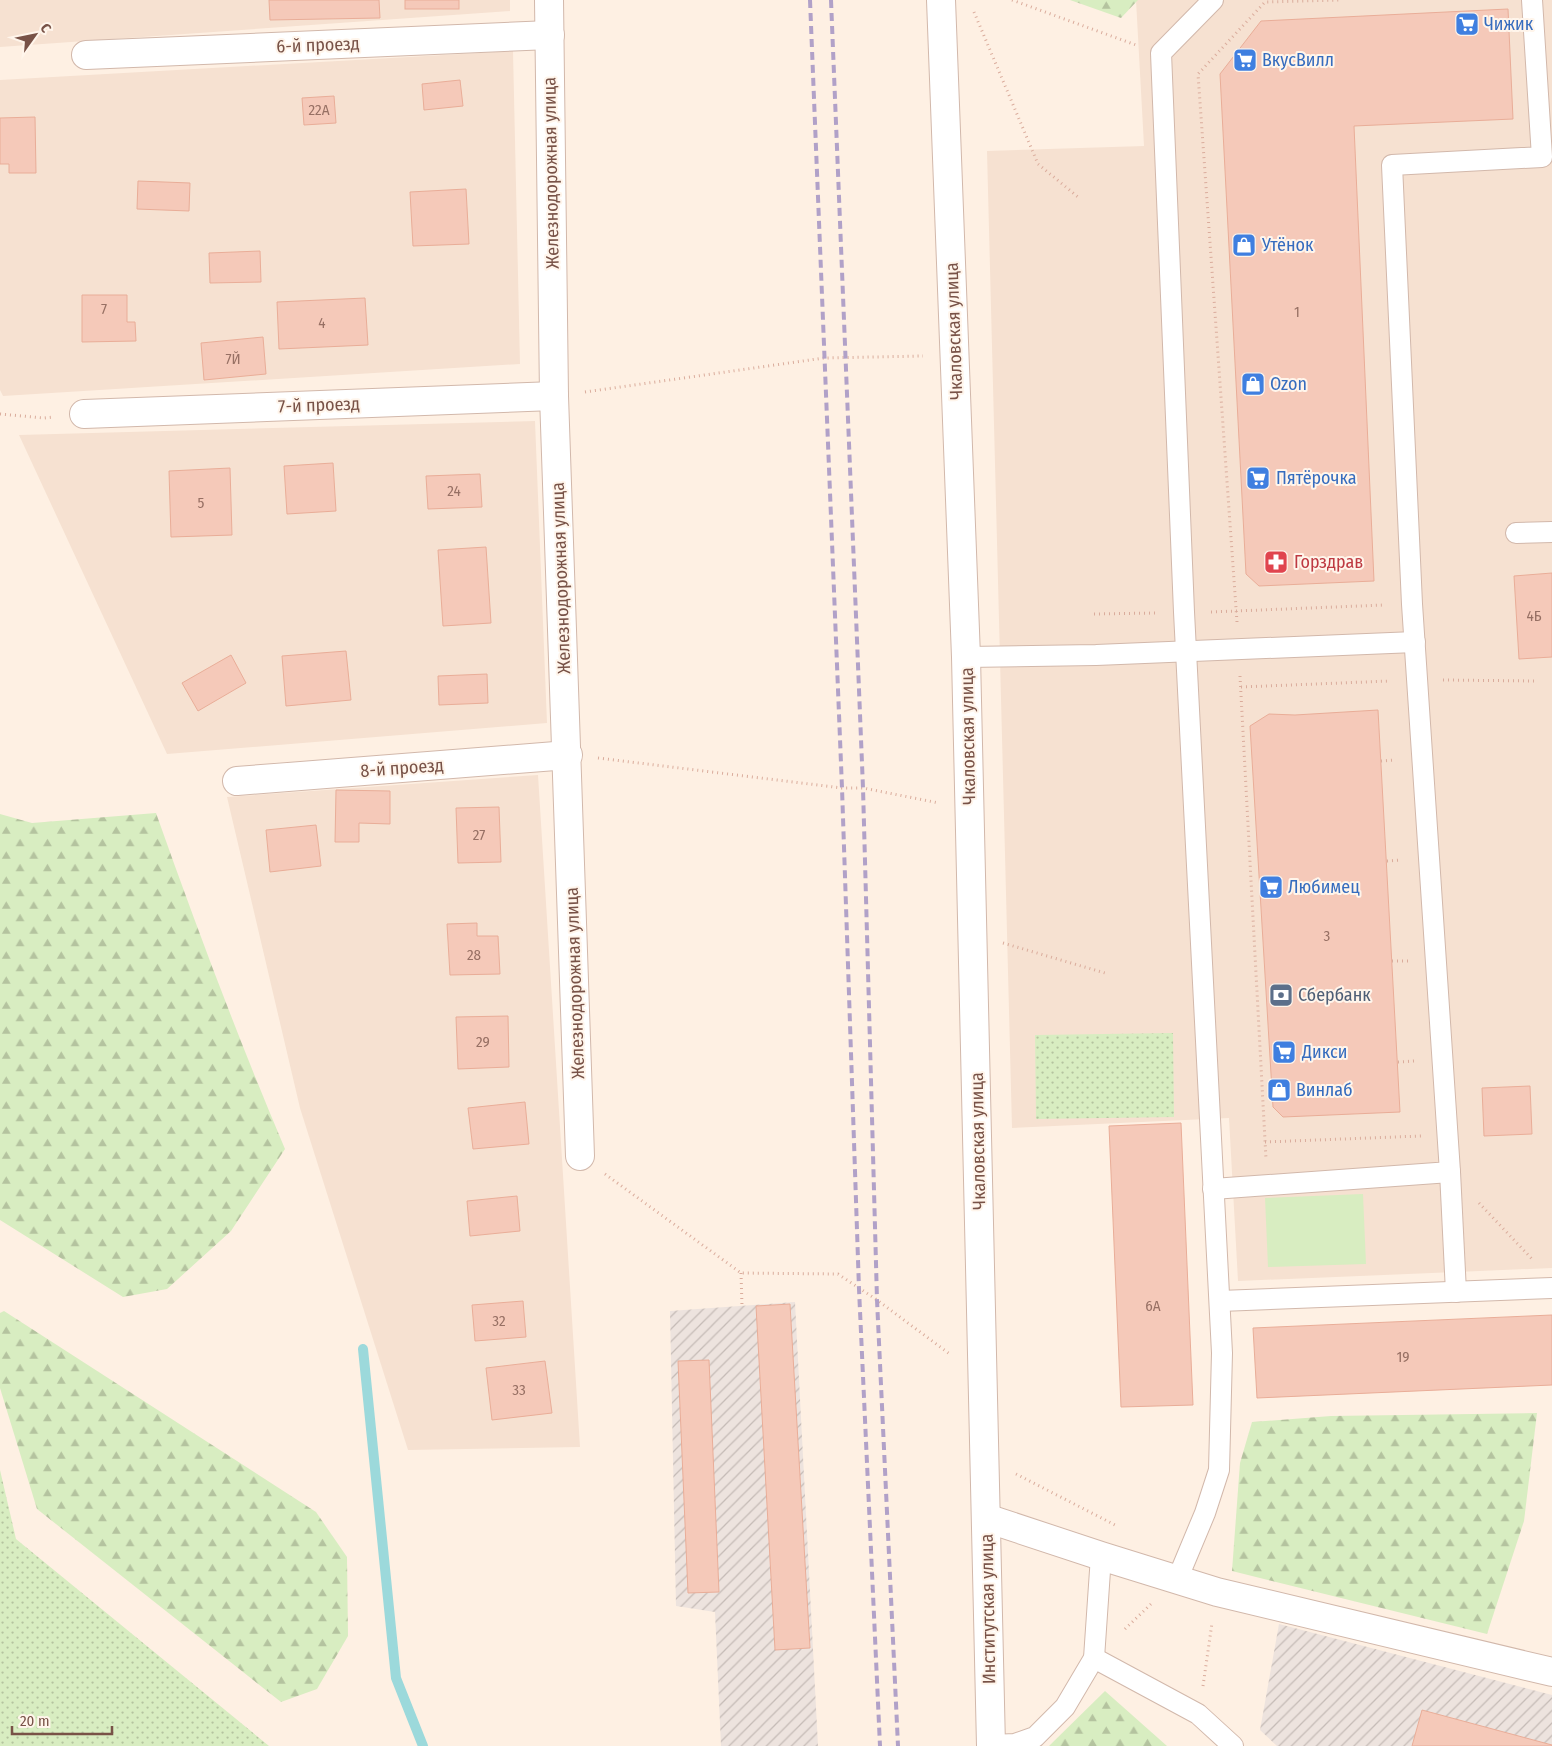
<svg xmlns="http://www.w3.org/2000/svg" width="1552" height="1746" font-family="'Fira Sans Condensed',sans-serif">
<defs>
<pattern id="industrial-furrows" width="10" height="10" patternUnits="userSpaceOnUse" patternTransform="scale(1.25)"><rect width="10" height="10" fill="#ede3de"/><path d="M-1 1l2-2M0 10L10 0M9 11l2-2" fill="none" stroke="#c5bbb6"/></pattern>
<pattern id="green-dots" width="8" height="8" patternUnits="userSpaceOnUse" patternTransform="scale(1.25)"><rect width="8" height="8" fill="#d8edc1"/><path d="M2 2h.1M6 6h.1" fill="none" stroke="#b4c39f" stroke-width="1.8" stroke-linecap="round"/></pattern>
<pattern id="forest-firs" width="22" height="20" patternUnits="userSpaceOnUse" patternTransform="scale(1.25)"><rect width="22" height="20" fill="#d8edc1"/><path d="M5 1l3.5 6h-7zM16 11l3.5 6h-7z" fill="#b4c39f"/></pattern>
</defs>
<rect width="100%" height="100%" fill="#fef0e3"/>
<g fill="#f6e1d1">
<path d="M0 0H510V11L0 47Z"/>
<path d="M1136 0H1552V1268L1238 1281 1229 1118 1012 1128 987 151 1144 146Z"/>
<path d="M513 51 520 364 3 396 0 390V80Z"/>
<path d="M535 421 547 723 167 754 19 435Z"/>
<path d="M538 775 580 1447 408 1450 300 1108 227 797Z"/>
</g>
<g fill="url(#industrial-furrows)">
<path d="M795 1302 818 1746H721L715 1612 676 1606 670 1311Z"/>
<path d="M1279 1624 1552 1695V1746H1277L1260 1730Z"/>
</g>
<g fill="url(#green-dots)">
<path d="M1173 1033 1174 1117 1036 1119 1035 1035Z"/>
<path d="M0 1470 16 1539 269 1746H0Z"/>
</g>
<g fill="url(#forest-firs)">
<path d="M1070 0H1138L1121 18Z"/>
<path d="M156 813C196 926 238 1038 285 1149L231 1231 167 1289 123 1297 0 1220V814L32 823Z"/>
<path d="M4 1311 316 1512 347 1557 348 1636 317 1689 281 1702 37 1509 0 1388V1313Z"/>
<path d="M1537 1413 1524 1521 1487 1634 1232 1571 1240 1463 1252 1422 1331 1416Z"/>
<path d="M1105 1691 1167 1746H1049Z"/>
</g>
<path fill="#d8edc1" d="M1363 1194 1366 1264 1268 1267 1265 1198Z"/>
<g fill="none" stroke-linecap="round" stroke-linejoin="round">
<path stroke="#9cd9db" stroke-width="10" d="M363 1349 396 1678 423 1746"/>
</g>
<g fill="#f5c9b9" stroke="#e9ad98">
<path d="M269 0H379L380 18 270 20Z"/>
<rect x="405" y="0" width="54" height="9"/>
<path d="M1508 9 1513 119 1354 126 1374 581 1259 586 1246 574 1220 74 1261 21Z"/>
<path d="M460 80 463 106 424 110 422 84Z"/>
<path d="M334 96 336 123 304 125 302 98Z"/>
<path d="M35 117 36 173H9V164H0V118Z"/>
<path d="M138 181 190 183 189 211 137 209Z"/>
<path d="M466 189 469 244 413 246 410 192Z"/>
<path d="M260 251 261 282 210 283 209 253Z"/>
<path d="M82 295H127V322H135L136 341 82 342Z"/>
<path d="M365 298 368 345 279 349 277 302Z"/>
<path d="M263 337 266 374 204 380 201 343Z"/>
<path d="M333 463 336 511 287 514 284 466Z"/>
<path d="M230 468 232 535 171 537 169 471Z"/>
<path d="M480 474 482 507 428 509 426 476Z"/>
<path d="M486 547 491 623 443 626 438 550Z"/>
<path d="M1552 573V657L1519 659 1514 576Z"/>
<path d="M346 651 351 700 286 706 282 656Z"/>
<path d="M231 655 246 683 198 711 182 683Z"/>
<path d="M487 674 488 703 439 705 438 676Z"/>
<path d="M1378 710 1400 1112 1283 1117 1273 1107 1250 726 1269 714 1295 715Z"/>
<path d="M336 790 390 791V824L359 823V842H335Z"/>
<path d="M499 807 501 862 458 863 456 808Z"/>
<path d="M316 825 321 866 270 872 266 830Z"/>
<path d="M477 923V936H498L500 974 450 975 447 924Z"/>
<path d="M508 1016 509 1067 458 1069 456 1017Z"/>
<path d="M1530 1086 1532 1134 1484 1136 1482 1088Z"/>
<path d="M525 1102 529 1144 473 1149 468 1108Z"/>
<path d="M1181 1123 1193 1405 1121 1407 1109 1126Z"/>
<path d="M517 1196 520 1231 470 1236 467 1201Z"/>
<path d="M523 1301 526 1337 475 1341 472 1305Z"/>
<path d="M790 1304 810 1648 775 1650 756 1306Z"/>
<path d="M1552 1315V1385L1257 1398 1253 1328Z"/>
<path d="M709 1360 719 1592 688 1593 678 1361Z"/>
<path d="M545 1361 552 1413 492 1420 486 1368Z"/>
<path d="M1422 1710 1552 1745V1746H1412Z"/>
</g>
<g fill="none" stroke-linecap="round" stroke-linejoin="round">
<g stroke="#d2b8ab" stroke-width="22">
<g id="service">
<path d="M1516 533 1552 532"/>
<path d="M966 657 1096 655 1415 642"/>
<path d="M1450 1172 1456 1292"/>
<path d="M1213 1189 1450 1172 1412 604 1392 165 1542 157 1532 0"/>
<path d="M1220 1301 1552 1288"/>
<path d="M1177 1580 1205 1513 1219 1470 1222 1353 1184 612 1161 53 1213 0"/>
<path d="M1094 1658 1198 1714 1233 1746"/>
<path d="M991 1745 1015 1744 1035 1737 1065 1707 1094 1658 1101 1556"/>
</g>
</g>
<g stroke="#d2b8ab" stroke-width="30">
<g id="minor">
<path d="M549 0 554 396 580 1156"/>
<path d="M86 55 550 35"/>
<path d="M84 414 554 396"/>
<path d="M237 781 568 755"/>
<path d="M986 1518 1101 1556 1217 1592 1552 1672"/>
</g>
</g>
<g stroke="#d2b8ab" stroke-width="30">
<path id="tertiary" d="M941 0 966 657 991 1746"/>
</g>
<g stroke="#daac9c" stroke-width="3" stroke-dasharray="1 4" stroke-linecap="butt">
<path d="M1012 0 1136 45"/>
<path d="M974 12 1038 164 1078 197"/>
<path d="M585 392 824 358 923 356"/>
<path d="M0 414 44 418 54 417"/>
<path d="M1211 612 1384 605"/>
<path d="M1094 614 1157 613"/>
<path d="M1237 622 1198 74 1265 2 1339 0"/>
<path d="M1240 676 1266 1159"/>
<path d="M1443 680 1535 681"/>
<path d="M1241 687 1390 681"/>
<path d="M598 758 842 788H863L939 803"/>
<path d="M1381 761 1395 760"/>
<path d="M1387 861 1401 860"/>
<path d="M1003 943 1105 973"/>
<path d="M1392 961H1409"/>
<path d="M1398 1062 1415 1061"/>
<path d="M1265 1142 1421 1136"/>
<path d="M605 1174 741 1273 838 1274 877 1300 951 1355"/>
<path d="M1479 1203 1533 1260"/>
<path d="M741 1273 742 1306"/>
<path d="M1016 1474 1117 1526"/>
<path d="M1125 1629 1151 1604"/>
<path d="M1203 1686 1212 1623"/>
</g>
<use href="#service" stroke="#fff" stroke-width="20"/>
<use href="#minor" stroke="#fff" stroke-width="28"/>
<use href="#tertiary" stroke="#fff" stroke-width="28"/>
<g stroke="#b1a1c8" stroke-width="4" stroke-dasharray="8 5" stroke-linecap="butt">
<path d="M810 0 842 788 859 1289 880 1746"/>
<path d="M831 0 863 788 877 1300 898 1746"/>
</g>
</g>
<defs>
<g id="supermarket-square" transform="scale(1.25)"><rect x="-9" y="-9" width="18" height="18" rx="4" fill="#3f7fe0" stroke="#fff5eb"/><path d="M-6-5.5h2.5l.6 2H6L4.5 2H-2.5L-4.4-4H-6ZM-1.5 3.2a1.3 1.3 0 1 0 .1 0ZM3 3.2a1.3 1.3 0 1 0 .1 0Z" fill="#fff"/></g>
<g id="shop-square" transform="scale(1.25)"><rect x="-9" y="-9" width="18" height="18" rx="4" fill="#3f7fe0" stroke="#fff5eb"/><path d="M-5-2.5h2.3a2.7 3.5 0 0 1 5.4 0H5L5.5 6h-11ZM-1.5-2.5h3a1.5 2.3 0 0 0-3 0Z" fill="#fff"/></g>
<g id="pharmacy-square" transform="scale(1.25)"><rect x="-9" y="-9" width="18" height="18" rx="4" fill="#e0444e" stroke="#fff5eb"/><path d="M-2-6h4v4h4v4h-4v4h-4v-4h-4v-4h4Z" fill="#fff"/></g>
<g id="bank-square" transform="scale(1.25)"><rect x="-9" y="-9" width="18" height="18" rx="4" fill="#5c6f8a" stroke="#fff5eb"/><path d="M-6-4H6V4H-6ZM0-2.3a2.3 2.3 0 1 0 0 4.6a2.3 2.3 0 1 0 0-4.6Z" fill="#fff"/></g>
</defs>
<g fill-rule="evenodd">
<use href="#supermarket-square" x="1467" y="24"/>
<use href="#supermarket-square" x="1245" y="60"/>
<use href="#shop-square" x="1244" y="245"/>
<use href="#shop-square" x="1253" y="384"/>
<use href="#supermarket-square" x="1258" y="478"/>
<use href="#pharmacy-square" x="1276" y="562"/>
<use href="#supermarket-square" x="1271" y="887"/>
<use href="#bank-square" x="1281" y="995"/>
<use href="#supermarket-square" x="1284" y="1052"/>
<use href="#shop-square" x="1279" y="1090"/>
</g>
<g text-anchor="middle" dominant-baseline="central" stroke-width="4" stroke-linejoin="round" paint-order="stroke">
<g font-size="15" fill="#977064">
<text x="319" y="110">22А</text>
<text x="104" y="309">7</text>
<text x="1297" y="312">1</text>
<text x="322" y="323">4</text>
<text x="233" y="359">7Й</text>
<text x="454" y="491">24</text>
<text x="201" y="503">5</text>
<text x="1534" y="616">4Б</text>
<text x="479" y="835">27</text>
<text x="1327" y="936">3</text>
<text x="474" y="955">28</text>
<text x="483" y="1042">29</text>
<text x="1153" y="1306">6А</text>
<text x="499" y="1321">32</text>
<text x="1403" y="1357">19</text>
<text x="519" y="1390">33</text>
</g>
<g font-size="18" fill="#366cbe" stroke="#fff5eb" text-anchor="start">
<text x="1484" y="24">Чижик</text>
<text x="1262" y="60">ВкусВилл</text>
<text x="1262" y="245">Утёнок</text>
<text x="1270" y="384">Ozon</text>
<text x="1276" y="478">Пятёрочка</text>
<text x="1288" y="887">Любимец</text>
<text x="1302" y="1052">Дикси</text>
<text x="1296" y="1090">Винлаб</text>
</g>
<g font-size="18" fill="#785247" stroke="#fff5eb">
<text transform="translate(318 45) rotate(-2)">6-й проезд</text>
<text transform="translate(551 173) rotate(-91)">Железнодорожная улица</text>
<text transform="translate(954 331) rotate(-92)">Чкаловская улица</text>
<text transform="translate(319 405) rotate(-2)">7-й проезд</text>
<text transform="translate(561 578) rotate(-92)">Железнодорожная улица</text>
<text transform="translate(968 736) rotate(-91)">Чкаловская улица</text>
<text transform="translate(402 768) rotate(-4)">8-й проезд</text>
<text transform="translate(575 983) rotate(-92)">Железнодорожная улица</text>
<text transform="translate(978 1141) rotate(-91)">Чкаловская улица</text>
<text transform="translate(988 1609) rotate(-91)">Институтская улица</text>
</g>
<g font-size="18" fill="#be3a42" stroke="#fff5eb" text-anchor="start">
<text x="1294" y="562">Горздрав</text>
</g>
<g font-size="18" fill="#4e5e75" stroke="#fff5eb" text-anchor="start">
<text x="1298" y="995">Сбербанк</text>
</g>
</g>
<g transform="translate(35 35) rotate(57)" stroke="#fff5eb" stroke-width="4" paint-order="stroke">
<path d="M0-4L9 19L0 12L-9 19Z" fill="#785247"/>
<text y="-8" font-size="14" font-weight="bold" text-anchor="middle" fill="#785247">С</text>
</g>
<path d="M12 1726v8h100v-8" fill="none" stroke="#785247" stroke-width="2.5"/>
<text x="20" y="1726" font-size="15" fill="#785247" stroke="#fff5eb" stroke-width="4" paint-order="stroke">20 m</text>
</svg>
